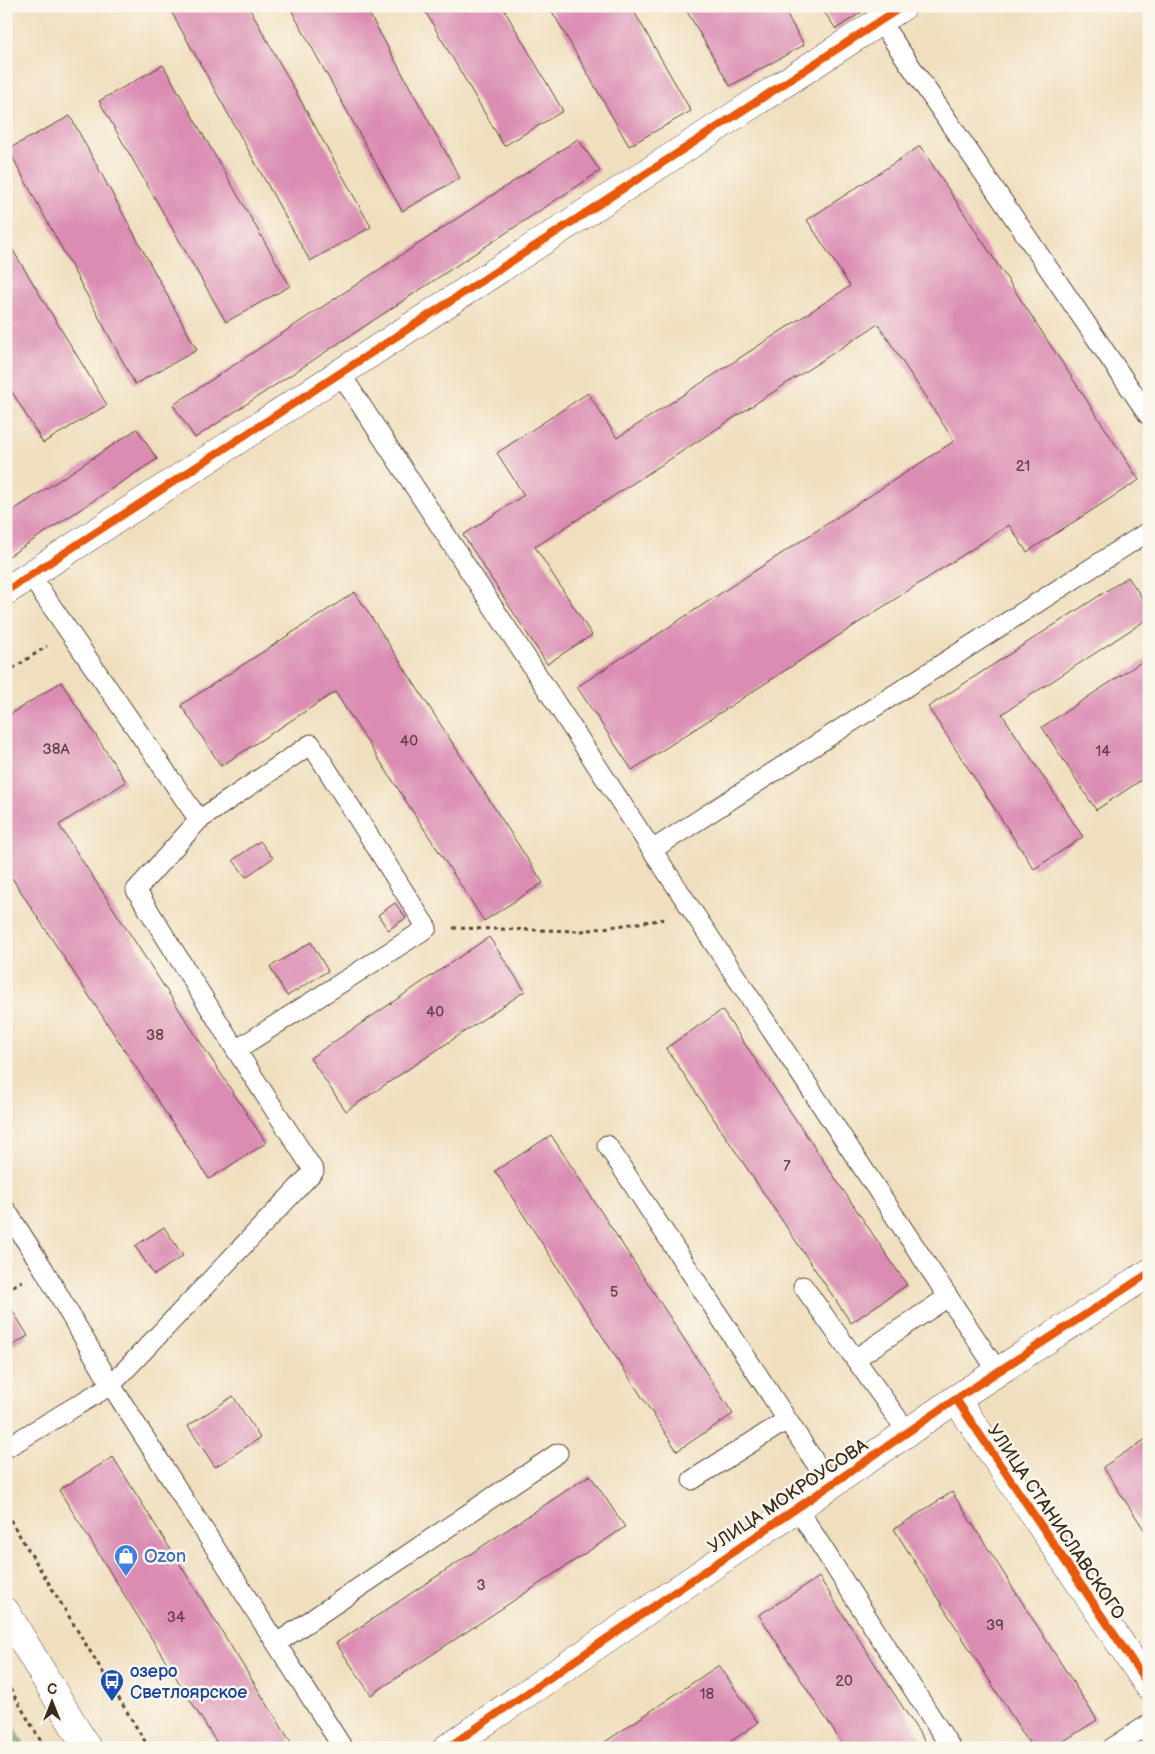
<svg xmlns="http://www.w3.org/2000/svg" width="1155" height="1754" font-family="'Balsamiq Sans',sans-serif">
<rect width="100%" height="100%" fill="#fbf7ec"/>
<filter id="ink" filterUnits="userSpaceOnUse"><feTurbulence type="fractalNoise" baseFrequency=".02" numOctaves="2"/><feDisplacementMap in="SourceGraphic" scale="10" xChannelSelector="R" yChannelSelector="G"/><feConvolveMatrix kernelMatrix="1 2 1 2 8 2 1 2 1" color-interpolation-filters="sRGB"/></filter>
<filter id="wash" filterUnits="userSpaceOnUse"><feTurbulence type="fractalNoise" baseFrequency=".0096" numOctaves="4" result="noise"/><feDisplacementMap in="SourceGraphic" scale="20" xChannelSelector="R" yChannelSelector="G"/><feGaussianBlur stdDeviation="1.12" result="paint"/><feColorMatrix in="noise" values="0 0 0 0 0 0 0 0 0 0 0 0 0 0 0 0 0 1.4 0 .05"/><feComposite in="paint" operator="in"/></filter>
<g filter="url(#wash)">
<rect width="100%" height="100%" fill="#f0dfbf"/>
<path fill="#6caa6c" stroke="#546a45" d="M6 1714 27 1748H6Z"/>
<g id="blocks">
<g fill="#da8cb2">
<path d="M168 6H248L371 227 310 261Z"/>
<path d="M289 6H365L460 178 402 211Z"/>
<path d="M422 6H502L563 111 504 146Z"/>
<path d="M549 6H631L691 111 629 146Z"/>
<path d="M684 6H782L804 45 730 86Z"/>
<path d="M820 6H860L863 11 836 29Z"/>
<path d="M163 65 290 286 226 322 99 101Z"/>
<path d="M70 116 197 350 135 384 8 149Z"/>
<path d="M578 139 600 171 195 438 173 405Z"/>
<path d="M920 146 1139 480 1027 552 1009 525 632 770 577 687 954 441 878 324 535 547 592 635 547 664 463 535 524 495 497 453 588 393 617 438 850 286 807 220Z"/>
<path d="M6 239 107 405 43 443 6 382Z"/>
<path d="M137 429 157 459 6 558V515Z"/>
<path d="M1128 577 1149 608V618L1002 714 1083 837 1034 869 928 707Z"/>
<path d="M355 592 543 883 484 921 335 692 221 766 181 705Z"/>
<path d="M1149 657V775L1096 810 1042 727Z"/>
<path d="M61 682 126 782 59 825 266 1143 209 1179 6 869V717Z"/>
<path d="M260 841 273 858 246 877 233 860Z"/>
<path d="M395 903 406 918 388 930 378 915Z"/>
<path d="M489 937 525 991 346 1111 310 1058Z"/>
<path d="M311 942 328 971 287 996 270 967Z"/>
<path d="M722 1010 907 1285 851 1323 666 1048Z"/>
<path d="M551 1135 733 1414 677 1451 495 1171Z"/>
<path d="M164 1227 183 1256 154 1275 135 1246Z"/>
<path d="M6 1300 28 1336 6 1349Z"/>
<path d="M233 1396 260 1438 215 1467 188 1426Z"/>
<path d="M1149 1437V1537L1103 1467Z"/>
<path d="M113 1457 292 1744 286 1748H220L59 1490Z"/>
<path d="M590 1475 625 1527 371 1695 336 1643Z"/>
<path d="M952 1492 1097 1720 1053 1748H1032L894 1529Z"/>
<path d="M819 1577 929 1748H845L759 1615Z"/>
<path d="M719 1665 758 1723 721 1748H596Z"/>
</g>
</g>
</g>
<g filter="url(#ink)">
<use href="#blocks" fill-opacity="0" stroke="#564536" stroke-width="1"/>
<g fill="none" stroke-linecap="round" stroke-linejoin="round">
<g stroke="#564536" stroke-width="21">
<g id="service">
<path d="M880 21 1149 416"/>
<path d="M340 373 652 850 1149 531"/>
<path d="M30 575 199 820 311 744 427 928 236 1050 136 890 199 820"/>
<path d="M652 850 998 1372"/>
<path d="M607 1145 830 1485"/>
<path d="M6 1210 43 1268 111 1385 343 1748"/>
<path d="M803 1286 908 1433"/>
<path d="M855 1359 948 1297"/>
<path d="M6 1448 111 1385 314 1171 236 1050"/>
<path d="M692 1480 787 1420"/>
<path d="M797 1508 951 1748"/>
<path d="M277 1643 558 1453"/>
<path d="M1112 1748 1149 1724"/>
</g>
</g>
<g stroke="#564536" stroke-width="29">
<g id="minor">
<path d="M6 591 903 6"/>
<path d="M956 1399 1149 1686"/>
<path d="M447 1748 956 1399 1149 1273"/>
</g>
</g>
<g stroke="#564536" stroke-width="29">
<path id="secondary" d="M6 1612 87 1748"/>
</g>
<g stroke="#564536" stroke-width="3" stroke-dasharray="4 4" stroke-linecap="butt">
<path d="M6 673 47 646"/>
<path d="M453 928 582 931 666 919"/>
<path d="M6 1290 22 1281"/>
<path d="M6 1513 149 1748"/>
<path d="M6 1682 45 1748"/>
</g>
<use href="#service" stroke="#fff" stroke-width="19"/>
<use href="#minor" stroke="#fff" stroke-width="28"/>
<use href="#secondary" stroke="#fff" stroke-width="28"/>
<g stroke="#fbf7ec" stroke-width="11">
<g id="cycleway">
<path d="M6 591 903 6"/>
<path d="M956 1399 1149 1686"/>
<path d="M447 1748 956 1399 1149 1273"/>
</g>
</g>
<use href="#cycleway" stroke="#e8590c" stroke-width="8"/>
</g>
</g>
<defs>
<g id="shop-pin" transform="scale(1.25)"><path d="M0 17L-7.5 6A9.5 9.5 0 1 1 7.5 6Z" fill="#3f7fe0" stroke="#fbf7ec"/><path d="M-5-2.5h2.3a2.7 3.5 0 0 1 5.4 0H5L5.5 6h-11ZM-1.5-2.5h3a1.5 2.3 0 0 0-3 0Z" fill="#fff"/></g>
<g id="bus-pin" transform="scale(1.25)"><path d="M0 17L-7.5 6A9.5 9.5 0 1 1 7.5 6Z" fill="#1a4fb4" stroke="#fbf7ec"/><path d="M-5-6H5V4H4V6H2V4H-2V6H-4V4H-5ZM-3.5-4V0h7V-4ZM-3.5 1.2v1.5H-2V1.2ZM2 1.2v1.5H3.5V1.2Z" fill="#fff"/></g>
</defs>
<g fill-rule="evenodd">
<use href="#shop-pin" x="126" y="1556"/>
<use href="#bus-pin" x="112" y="1681"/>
</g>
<g text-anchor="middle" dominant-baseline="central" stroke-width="5" stroke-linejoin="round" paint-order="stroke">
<g font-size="15" fill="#634243">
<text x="1023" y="466">21</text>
<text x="409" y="741">40</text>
<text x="56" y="749">38А</text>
<text x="1103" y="751">14</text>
<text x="435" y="1012">40</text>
<text x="155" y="1035">38</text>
<text x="787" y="1166">7</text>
<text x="614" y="1292">5</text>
<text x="481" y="1585">3</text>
<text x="176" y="1617">34</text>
<text x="995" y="1625">39</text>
<text x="844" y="1681">20</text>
<text x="707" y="1694">18</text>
</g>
<g font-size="18" fill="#3b2a1e" stroke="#fbf7ec">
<text transform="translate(788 1496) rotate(-34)">УЛИЦА МОКРОУСОВА</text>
<text transform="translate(1056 1522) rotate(56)">УЛИЦА СТАНИСЛАВСКОГО</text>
</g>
<g font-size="18" fill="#366cbe" stroke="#fbf7ec" text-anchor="start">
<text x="144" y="1556">Ozon</text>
</g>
<g font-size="18" fill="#164399" stroke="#fbf7ec" text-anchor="start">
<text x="130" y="1671">озеро<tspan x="130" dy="21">Светлоярское</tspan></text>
</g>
</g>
<rect width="1155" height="1754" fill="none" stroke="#fbf7ec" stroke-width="25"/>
<g transform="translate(52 1702)" stroke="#fbf7ec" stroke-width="4" paint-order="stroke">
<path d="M0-4L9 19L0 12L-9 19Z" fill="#3b2a1e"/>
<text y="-8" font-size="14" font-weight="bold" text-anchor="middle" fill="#3b2a1e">С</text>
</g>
</svg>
